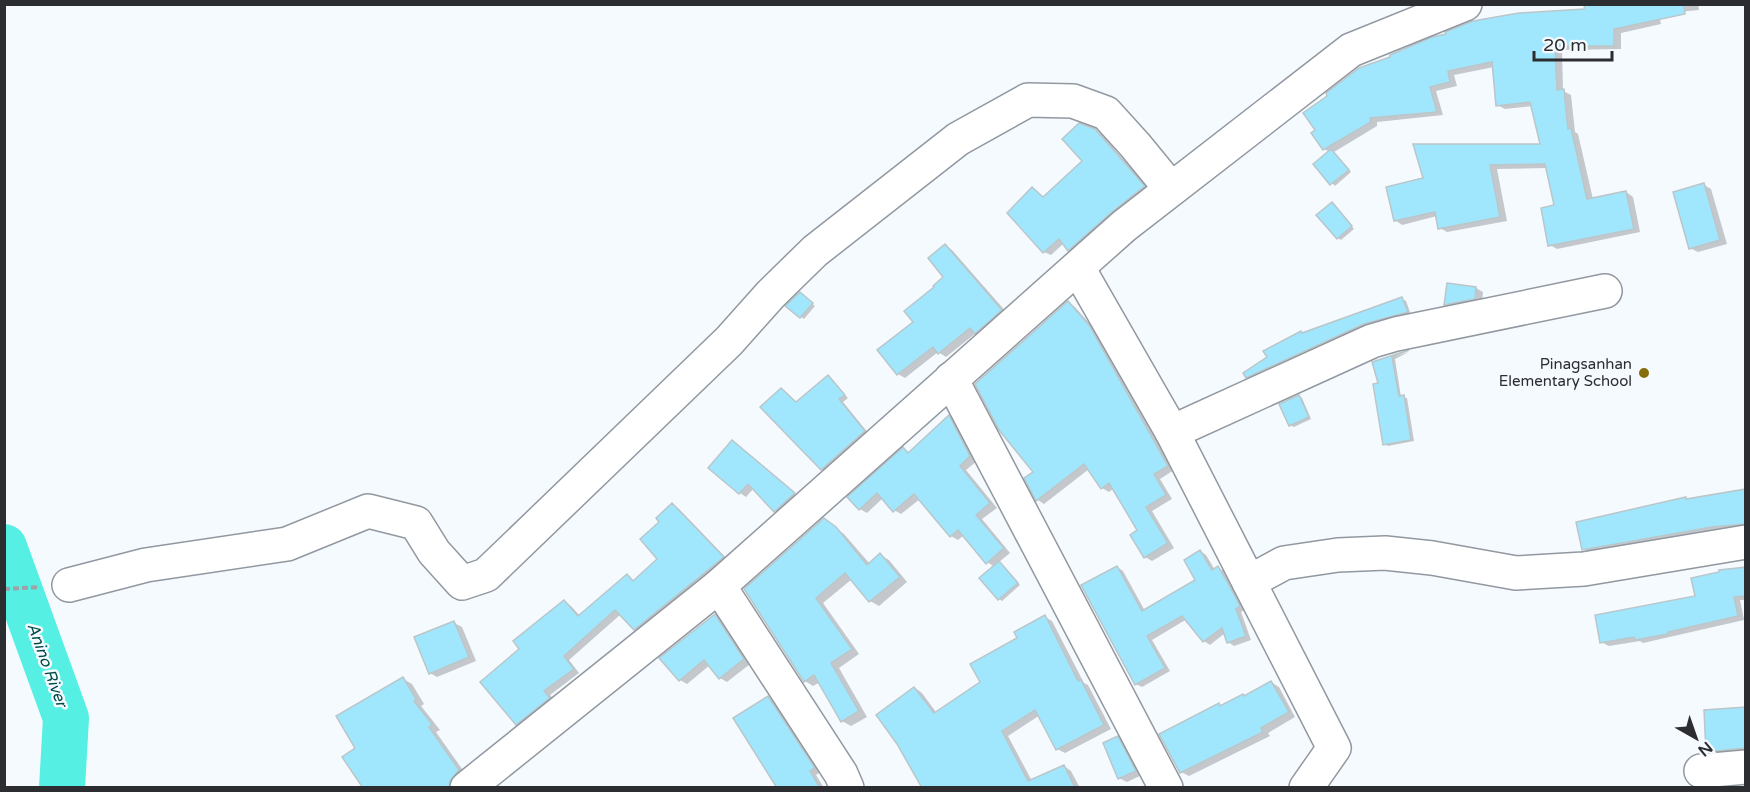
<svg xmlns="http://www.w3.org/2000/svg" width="1750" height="792" font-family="'Varela Round',sans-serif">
<rect width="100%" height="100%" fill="#f5faff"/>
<g fill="#0003">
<path d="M1660 4H1698L1699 10 1668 13 1657 7 1661 24 1621 33V49L1562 50 1563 91 1571 95 1575 132 1578 134 1593 199 1626 192 1633 197 1640 232 1557 249 1550 245 1556 206 1547 168 1497 169 1507 221 1447 232 1440 228 1437 216 1402 225 1395 220 1388 189 1542 145 1533 106 1505 109 1497 105 1494 67 1454 75 1457 86 1436 91 1443 115 1377 122V126L1334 152 1351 172 1335 186 1315 165 1330 152 1324 149 1317 131 1305 113Z"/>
<path d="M1095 130 1102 135 1150 190 1076 253 1064 243 1051 255 1044 252V198L1085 161Z"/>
<path d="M1704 185 1711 189 1727 244 1698 252 1690 248Z"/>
<path d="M1332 204 1354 229 1341 240 1338 238Z"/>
<path d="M945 246 952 250 1008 314 983 337 976 333 946 357 938 352 905 378 898 374 915 322 946 277Z"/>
<path d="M1476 288 1483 292 1482 302 1453 308 1445 304Z"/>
<path d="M803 296 815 306 804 319 788 306Z"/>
<path d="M1402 299 1406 301 1411 315 1251 379 1247 377Z"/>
<path d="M1068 303 1075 307 1096 331 1174 470 1160 479 1172 499 1152 511 1174 548 1152 561 1145 557 1139 531 1114 488 1109 492 1102 488 1089 469 1044 504 1038 500 1026 479 1035 472Z"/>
<path d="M1409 352 1395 359 1401 397 1407 398 1414 441 1388 446 1384 444 1380 384 1373 363Z"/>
<path d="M828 377 848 398 843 402 869 434 826 472 822 469 781 390 797 403Z"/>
<path d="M1299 396 1302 398 1311 419 1294 427 1290 425Z"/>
<path d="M949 417 956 421 977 461 966 470 997 508 982 519 1010 553 999 562 1020 585 1002 601 999 599 995 567 987 562 964 535 958 540 951 536 920 499 901 514 894 510 883 498 867 513 860 509 903 449 910 453Z"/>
<path d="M733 442 739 446 800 498 781 514 775 511 754 488 746 497 740 493 710 468Z"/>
<path d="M1746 491V530L1594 556 1584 549 1686 499 1689 501Z"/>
<path d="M672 505 679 509 729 561 642 633 635 629 621 614 569 660 579 673 550 695 556 702 524 728 517 724 521 649 564 602 571 606 580 616 627 576 635 582 659 559 661 522Z"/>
<path d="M824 520 844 534 870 564 880 555 889 560 907 582 879 606 870 601 852 579 823 603 859 654 839 668 867 717 851 726 842 721 820 682 813 686 805 681Z"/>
<path d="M1200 551 1206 555 1215 570 1218 568 1224 571 1234 588 1245 610 1241 612 1251 640 1234 646 1228 642 1225 633 1210 645 1204 641 1187 619 1152 640 1170 671 1142 687 1136 684 1117 567 1123 571 1145 611 1197 580Z"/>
<path d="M1746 569V600H1740L1744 620 1643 643 1640 641 1609 646 1601 642 1697 598Z"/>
<path d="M715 615 722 620 750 664 727 682 720 678 710 665 687 684 680 680Z"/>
<path d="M1045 617 1052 621 1084 683 1088 685 1111 729 1065 753 1057 749 1040 715 1008 736 1032 781 1064 766 1071 771 1080 788H923L915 688 922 693 936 712 982 682 1019 639Z"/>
<path d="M454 623 462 627 476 661 437 677 430 673Z"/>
<path d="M403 679 412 684 424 704 421 706 440 730 436 732 467 776 458 788H365L357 749Z"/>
<path d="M1271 682 1279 687 1295 717 1268 733 1270 736 1189 776 1181 772 1219 705 1222 707 1246 697Z"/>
<path d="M768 697 774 701 820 772 816 775 824 788H799Z"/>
<path d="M1746 708V752L1715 755 1708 751Z"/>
<path d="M1117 738 1125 742 1142 775 1127 782 1119 778Z"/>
</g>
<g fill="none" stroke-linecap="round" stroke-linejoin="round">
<path stroke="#55efe3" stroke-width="46" d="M4 547 66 718 62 788"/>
</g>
<g fill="#a0e7fe" stroke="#bac6c9" stroke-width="1.5">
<path d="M1585 4H1684L1685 14 1614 29V46H1555L1557 90 1564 89 1568 129 1571 128 1587 199 1626 191 1634 229 1548 246 1541 208 1554 205 1545 164 1490 165 1500 217 1438 229 1435 212 1394 221 1386 187 1423 178 1413 144H1540L1530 102 1496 106 1492 62 1448 71 1450 82 1430 87 1437 112 1370 118 1371 122 1323 150 1311 133 1315 130 1303 113 1327 96 1326 93 1359 68 1390 57V55L1432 37 1446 34 1445 32 1473 21 1519 13 1584 9Z"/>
<path d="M1079 123 1095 129 1145 186 1112 212 1068 251 1059 239 1043 253 1007 213 1032 187 1043 197 1082 161 1062 139Z"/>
<path d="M1331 149 1349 170 1330 185 1313 164Z"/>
<path d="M1704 183 1720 240 1689 249 1673 192Z"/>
<path d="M1332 202 1352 226 1337 239 1316 215Z"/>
<path d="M945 244 1002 310 975 334 970 328 938 354 933 347 897 375 877 350 913 322 904 311 934 287 933 286 943 277 928 258Z"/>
<path d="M1447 283 1476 287 1475 299 1444 305Z"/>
<path d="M800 292 813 303 800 318 785 306Z"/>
<path d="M1402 297 1408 312 1364 324 1246 378 1243 373 1267 357 1263 351 1301 331 1302 333Z"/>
<path d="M1068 301 1089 325 1168 466 1154 474 1166 495 1146 507 1168 543 1144 558 1130 535 1137 530 1109 483 1101 489 1084 464 1036 501 1024 478 1033 472 999 430 975 384Z"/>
<path d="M1409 350 1392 357 1399 396 1404 395 1411 440 1383 445 1373 384 1378 383 1372 362Z"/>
<path d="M828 375 845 395 839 399 865 431 821 470 760 407 781 388 796 402Z"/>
<path d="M1299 395 1309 417 1289 426 1279 404Z"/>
<path d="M949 415 970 456 960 466 990 503 976 515 1004 548 986 564 958 530 950 537 914 494 893 512 877 493 859 510 847 497 903 447 908 453Z"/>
<path d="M732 440 795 493 774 512 748 484 739 494 708 468Z"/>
<path d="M1746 489V524L1712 527 1582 550 1576 522 1686 497V499Z"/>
<path d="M672 503 724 557 634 630 615 610 564 656 574 669 544 691 550 698 516 725 480 682 519 649 513 641 564 600 578 616 627 574 633 581 657 559 640 539 659 522 656 518Z"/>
<path d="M824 518 836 527 867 565 880 553 900 577 869 602 845 573 816 598 852 649 831 663 859 711 841 722 814 675 804 682 744 589Z"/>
<path d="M1200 550 1212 570 1218 566 1228 583 1240 606 1236 609 1246 636 1227 643 1222 628 1203 642 1182 616 1147 636 1165 668 1135 685 1081 585 1117 566 1142 611 1195 580 1184 560Z"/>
<path d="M999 561 1018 583 998 600 979 578Z"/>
<path d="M1746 567V596L1734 597 1738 616 1668 632V634L1635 640 1634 637 1600 643 1595 615 1695 596 1691 578 1719 572V570Z"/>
<path d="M715 614 744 659 719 679 704 660 679 681 659 658Z"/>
<path d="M1045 615 1078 681 1081 680 1104 725 1056 750 1035 710 1002 731 1028 781 1064 765 1075 788H922L897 744 876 715 914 687 934 713 980 682 970 664 1017 638 1014 632Z"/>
<path d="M454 621 469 657 429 674 414 637Z"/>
<path d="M403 677 416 699 414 701 432 724 429 727 459 770 450 781 449 788H363L342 757 355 748 336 716Z"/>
<path d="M1271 681 1289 712 1261 728 1263 732 1180 773 1159 734 1219 703 1220 706 1243 694 1244 696Z"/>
<path d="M768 696 815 768 810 771 820 788H777L733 718Z"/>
<path d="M1746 707V748L1706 752 1704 710Z"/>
<path d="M1118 736 1136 771 1118 779 1103 743Z"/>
</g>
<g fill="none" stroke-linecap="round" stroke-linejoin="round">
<g stroke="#9198a0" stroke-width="36">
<g id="minor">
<path d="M1078 268 1172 432 1334 748 1306 788"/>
<path d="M951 379 1166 788"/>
<path d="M1172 432 1372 341 1396 334 1605 291"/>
<path d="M1249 582 1284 563 1338 555 1385 553 1432 558 1516 573 1584 569 1746 542"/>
<path d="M69 585 146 565 287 544 368 511 416 523 434 552 462 583 486 575 729 341 771 294 815 251 958 139 1028 100 1073 101 1106 113 1135 145 1171 189"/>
<path d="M719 586 841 774 847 788"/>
<path d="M1701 771 1746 767"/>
<path d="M467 788 719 586 1124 226 1351 50 1465 4"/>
</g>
</g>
<path stroke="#9ea1a6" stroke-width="4" stroke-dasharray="6 3" stroke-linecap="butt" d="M4 589 40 587"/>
<use href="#minor" stroke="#fff" stroke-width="33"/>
</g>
<circle fill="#866d0b" stroke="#f5faff" stroke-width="2" cx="1644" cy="373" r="6"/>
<g text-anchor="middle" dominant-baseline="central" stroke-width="5" stroke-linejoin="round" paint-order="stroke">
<g font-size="15" fill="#2b2d30" stroke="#f5faff" text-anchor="end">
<text x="1632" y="364">Pinagsanhan<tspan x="1632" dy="17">Elementary School</tspan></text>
</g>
<g font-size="16" font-style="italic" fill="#024a46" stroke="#f5faff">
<text transform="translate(47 665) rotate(70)">Anino River</text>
</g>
</g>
<rect width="1750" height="792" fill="none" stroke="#2b2d30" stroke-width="12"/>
<g transform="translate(1696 738) rotate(140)" stroke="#f5faff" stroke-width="4.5" paint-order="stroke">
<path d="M0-4.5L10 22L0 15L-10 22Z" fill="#2b2d30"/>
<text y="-9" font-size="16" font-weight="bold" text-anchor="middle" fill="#2b2d30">N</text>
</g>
<path d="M1534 51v9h78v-9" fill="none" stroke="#2b2d30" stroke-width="3"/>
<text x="1543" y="51" font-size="18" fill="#2b2d30" stroke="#f5faff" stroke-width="4.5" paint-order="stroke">20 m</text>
</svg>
